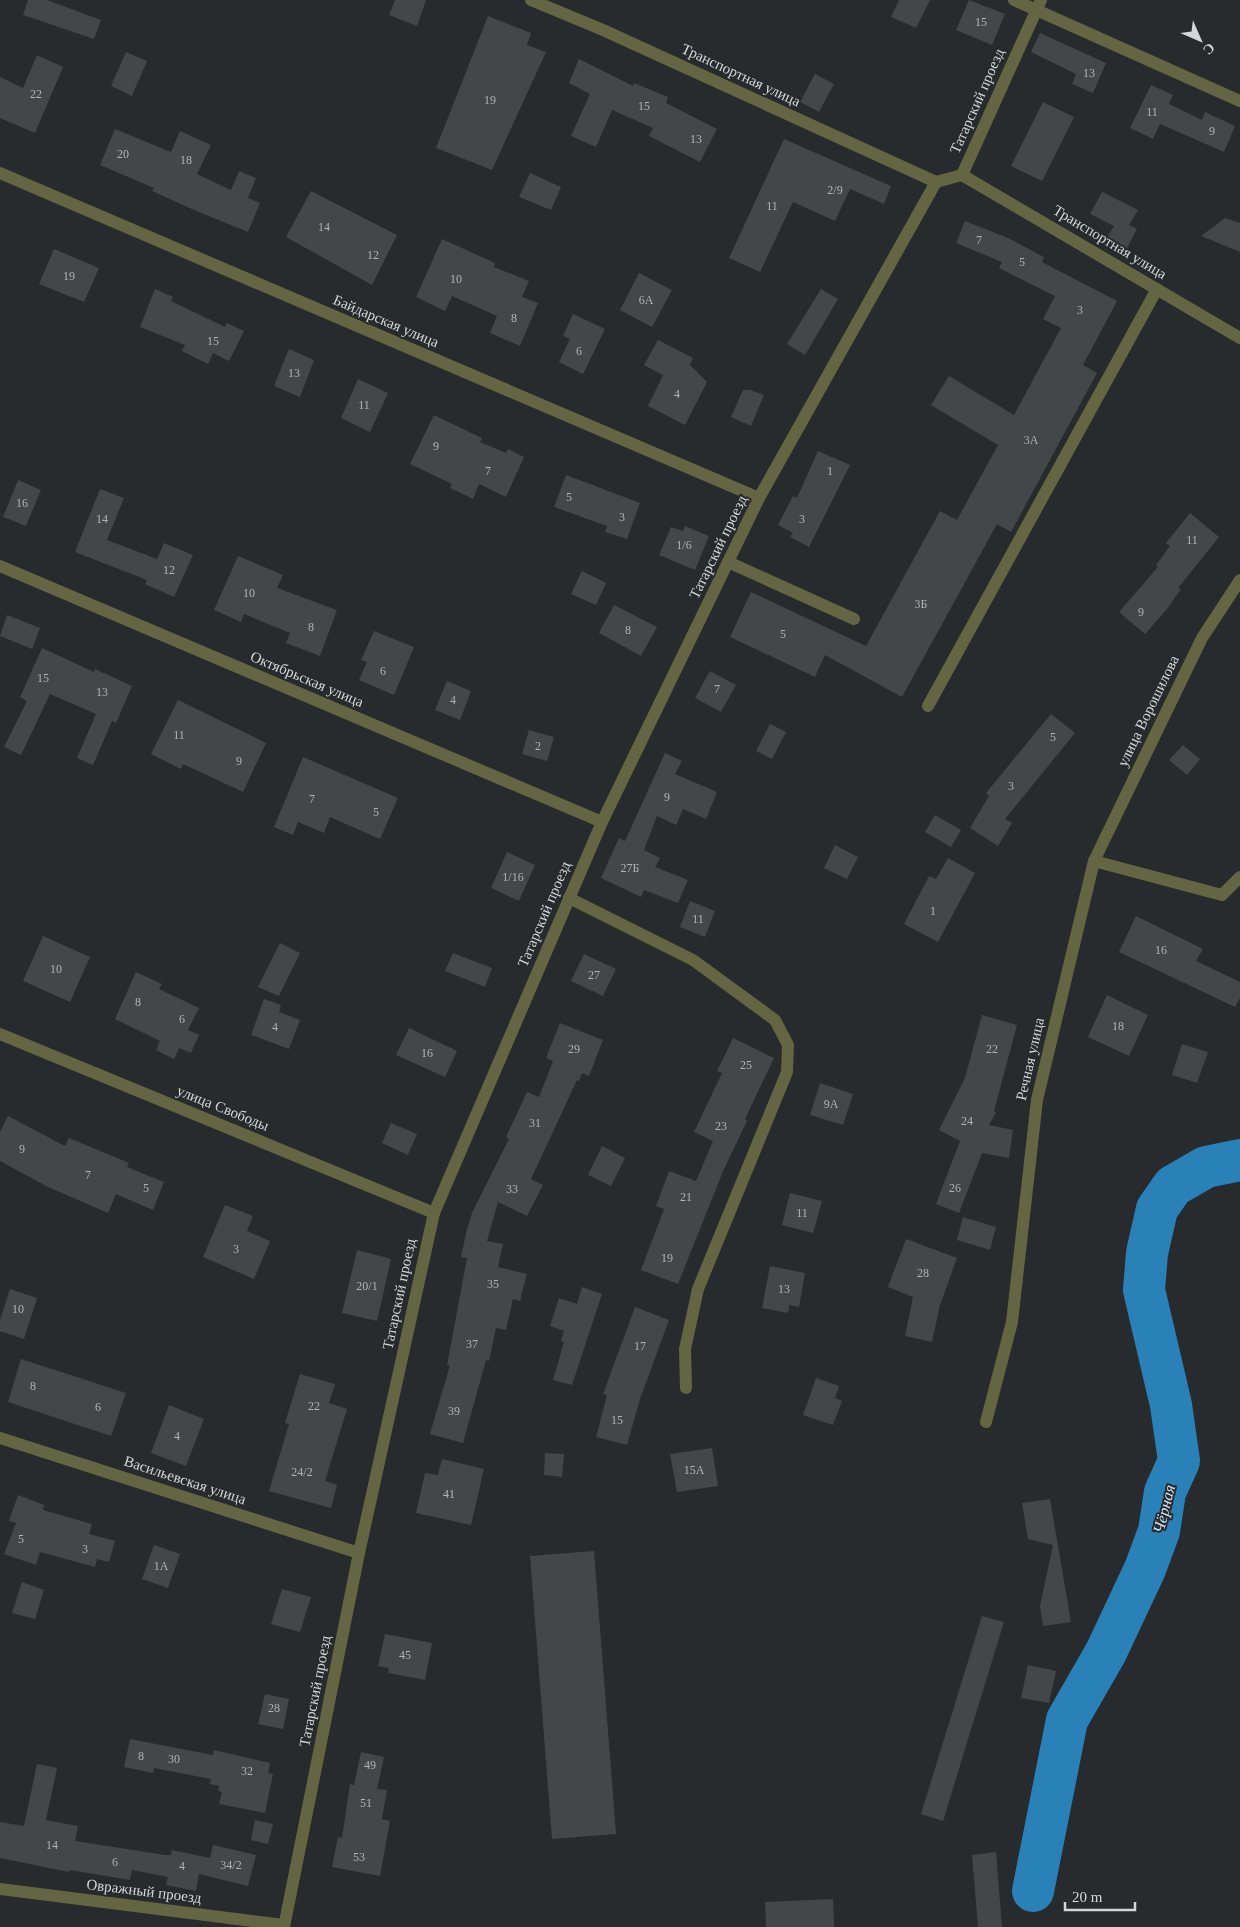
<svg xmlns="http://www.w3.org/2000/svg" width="1240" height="1927" font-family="Georgia,serif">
<rect width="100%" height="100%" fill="#272b2d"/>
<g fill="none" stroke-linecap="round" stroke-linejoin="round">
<path stroke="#2a81b7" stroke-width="42" d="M1033 1891 1067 1720 1106 1652 1145 1569 1159 1531 1165 1492 1179 1461 1171 1405 1144 1290 1147 1253 1157 1209 1173 1186 1206 1167 1240 1160"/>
</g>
<g fill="#43474a">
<path d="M28 0H47L101 20 94 39 23 15Z"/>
<path d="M395 0H426L417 26 389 15Z"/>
<path d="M899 0H930L916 28 891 17Z"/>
<path d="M969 0 1005 14 992 45 956 30Z"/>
<path d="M488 16 531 33 527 45 546 52 492 170 436 148Z"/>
<path d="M1040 33 1106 63 1093 93 1072 84 1076 74 1031 52Z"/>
<path d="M126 52 147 61 132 96 111 86Z"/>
<path d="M37 55 63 67 35 133 0 118V77L23 88Z"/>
<path d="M579 59 633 86 634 83 668 97 666 103 717 129 700 162 649 136 653 128 612 110 596 147 571 136 590 94 569 83Z"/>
<path d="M815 74 834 84 819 112 800 102Z"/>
<path d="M1151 85 1173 95 1169 104 1202 120 1205 112 1235 126 1224 152 1160 124 1153 139 1130 128Z"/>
<path d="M1043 102 1074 117 1042 181 1011 166Z"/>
<path d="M115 129 171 152 180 131 211 145 197 174 231 190 239 171 256 178 248 198 260 203 248 232 194 210 152 191 154 188 100 165Z"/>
<path d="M784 139 891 186 884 204 850 189 835 221 793 202 760 272 729 258Z"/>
<path d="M530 173 561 187 551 210 519 197Z"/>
<path d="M311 191 397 235 372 285 286 237Z"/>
<path d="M1102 192 1138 210 1129 225 1137 229 1126 250 1106 239 1114 226 1090 214Z"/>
<path d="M1225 218 1240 223V252L1201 236Z"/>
<path d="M965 221 1008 238 1044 257 1042 262 1117 301 1083 365 1097 373 1011 532 997 524 902 697 825 655 815 677 730 637 751 592 866 646 940 511 957 520 998 445 931 405 949 376 1014 415 1061 328 1043 319 1055 296 999 268 1002 262 956 243Z"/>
<path d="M442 239 495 263 494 267 529 281 522 297 538 303 520 346 490 333 497 316 452 296 445 311 416 297Z"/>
<path d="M54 249 99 268 84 302 39 284Z"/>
<path d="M639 273 672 290 652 327 620 310Z"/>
<path d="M155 289 173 297 171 301 225 327 227 323 244 331 229 361 213 353 208 364 182 351 185 345 140 327Z"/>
<path d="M821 289 838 299 805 355 787 344Z"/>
<path d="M573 314 605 329 583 374 559 362 570 339 563 336Z"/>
<path d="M658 340 693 358 690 365 707 382 685 425 648 406 663 375 644 365Z"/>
<path d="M289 349 314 360 300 397 274 386Z"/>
<path d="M358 379 388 393 370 432 341 418Z"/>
<path d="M743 390H750L764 395 751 426 731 417Z"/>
<path d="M434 415 482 438 480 442 506 453 508 449 524 457 506 497 479 484 473 499 450 488 452 484 410 464Z"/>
<path d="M818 451 850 465 809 547 790 537 793 533 778 525 793 496 797 498Z"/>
<path d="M566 475 640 503 627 539 605 532 607 526 554 507Z"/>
<path d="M18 480 41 490 26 526 3 517Z"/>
<path d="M100 489 124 498 107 540 157 559 164 543 193 555 174 597 145 584 147 580 75 552Z"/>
<path d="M1190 513 1219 537 1178 588 1181 589 1167 609 1145 634 1119 612 1158 567 1156 565 1170 546 1166 543Z"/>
<path d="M685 526 709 536 695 570 659 555 671 527 683 531Z"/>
<path d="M238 556 283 575 277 588 337 610 320 656 286 643 290 633 244 614 241 622 214 610Z"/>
<path d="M582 571 606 583 596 605 571 594Z"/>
<path d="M614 605 657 627 641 656 599 633Z"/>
<path d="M7 615 40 628 32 649 0 636Z"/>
<path d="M374 631 414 647 394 695 359 680 367 662 361 660Z"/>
<path d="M42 648 94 672 95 669 132 686 116 723 112 721 93 765 77 758 96 714 50 694 21 755 4 747 27 701 20 697Z"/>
<path d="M710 671 736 685 721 712 695 698Z"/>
<path d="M447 681 471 691 460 720 435 710Z"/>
<path d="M178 700 266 743 243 792 183 764 181 769 151 754Z"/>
<path d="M1051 714 1075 733 1005 819 1012 823 998 846 970 828 989 796 986 793Z"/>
<path d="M770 724 786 732 772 759 756 751Z"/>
<path d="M529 730 554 737 547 761 522 754Z"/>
<path d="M1183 745 1200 759 1187 775 1169 760Z"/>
<path d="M665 753 682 761 675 774 717 792 706 819 683 809 676 825 657 816 644 850 660 858 655 867 688 880 678 903 644 890 641 897 601 878 619 838 625 841Z"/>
<path d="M303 757 398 798 380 839 330 817 324 833 298 822 293 835 274 827Z"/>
<path d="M935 815 961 830 951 847 925 832Z"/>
<path d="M835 845 858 857 847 879 824 868Z"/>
<path d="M507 852 535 865 519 901 491 888Z"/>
<path d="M948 858 975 873 938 942 904 924 929 876 936 879Z"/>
<path d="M690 901 715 911 705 937 680 927Z"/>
<path d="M1136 916 1203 949 1196 961 1240 982V998L1235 1007 1119 952Z"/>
<path d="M43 936 90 957 70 1002 23 981Z"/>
<path d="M280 943 300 953 279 996 258 987Z"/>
<path d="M453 953 492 968 485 987 445 971Z"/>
<path d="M584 954 616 969 603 996 571 981Z"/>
<path d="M136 972 162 984 159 989 199 1008 188 1030 199 1035 191 1053 179 1048 174 1059 156 1050 160 1041 115 1019Z"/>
<path d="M1107 995 1148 1015 1129 1056 1088 1037Z"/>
<path d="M264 999 281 1005 279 1012 300 1020 289 1049 251 1035Z"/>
<path d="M982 1015 1017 1025 994 1111 996 1112 989 1125 1013 1130 1009 1158 982 1153 959 1213 936 1204 960 1141 939 1130 965 1078Z"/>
<path d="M560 1023 603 1040 589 1076 582 1073 579 1081 577 1080 531 1179 543 1185 527 1216 498 1202 487 1241 503 1244 498 1267 527 1274 520 1301 513 1299 506 1330 496 1328 489 1361 486 1360 463 1443 430 1434 450 1365H447L467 1258 461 1257 467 1229 472 1213 509 1139 506 1137 527 1092 539 1097 553 1061 546 1058Z"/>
<path d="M409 1028 457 1051 445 1077 396 1055Z"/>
<path d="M733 1038 774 1058 745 1119 747 1121 724 1169 678 1284 641 1270 664 1209 656 1206 669 1171 696 1181 713 1141 694 1132 722 1073 717 1071Z"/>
<path d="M1182 1044 1208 1052 1197 1083 1172 1075Z"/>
<path d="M820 1083 853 1094 843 1125 810 1115Z"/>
<path d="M8 1116 65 1146 69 1138 129 1163 127 1167 164 1182 153 1210 116 1194 108 1213 48 1187 0 1161V1132Z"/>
<path d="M391 1123 417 1134 408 1155 382 1143Z"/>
<path d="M602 1146 625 1158 611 1186 588 1175Z"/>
<path d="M790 1193 822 1201 813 1233 782 1225Z"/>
<path d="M225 1205 253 1216 247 1231 270 1241 254 1279 203 1257Z"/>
<path d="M963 1217 996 1227 990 1250 957 1240Z"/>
<path d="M906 1239 957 1258 940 1305 932 1342 905 1336 913 1297 888 1287Z"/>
<path d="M357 1250 391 1259 377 1321 342 1313Z"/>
<path d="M770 1266 805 1273 799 1307 789 1305 788 1313 762 1308Z"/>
<path d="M582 1287 602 1294 572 1385 553 1380 564 1342 561 1341 564 1331 550 1326 559 1298 577 1304Z"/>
<path d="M10 1289 37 1298 24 1339 0 1331V1320Z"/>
<path d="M635 1307 669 1320 640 1399 627 1445 596 1437 607 1395 603 1394Z"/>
<path d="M21 1359 126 1393 111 1436 8 1402Z"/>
<path d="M300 1374 335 1384 329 1403 347 1409 325 1481 337 1485 331 1508 269 1491 289 1424 285 1423Z"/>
<path d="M816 1378 839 1386 835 1398 842 1401 833 1425 803 1415Z"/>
<path d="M169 1405 204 1419 186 1466 151 1453Z"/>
<path d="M712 1448 718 1486 677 1492 670 1454Z"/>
<path d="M545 1453 564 1454 562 1477 544 1475Z"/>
<path d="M442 1459 484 1469 471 1525 416 1513 425 1473 438 1475Z"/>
<path d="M18 1495 44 1505 43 1510 92 1524 89 1534 115 1541 109 1562 97 1559 95 1567 40 1552 36 1565 4 1554 16 1523 9 1521Z"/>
<path d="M1050 1499 1071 1622 1043 1626 1040 1606 1053 1545 1028 1539 1022 1503Z"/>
<path d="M154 1545 180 1554 168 1588 142 1579Z"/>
<path d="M594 1551 616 1834 552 1839 530 1556Z"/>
<path d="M22 1582 44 1590 35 1619 12 1613Z"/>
<path d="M282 1589 311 1597 300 1632 271 1624Z"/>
<path d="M982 1616 1004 1622 943 1821 921 1814Z"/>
<path d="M385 1634 432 1643 425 1680 388 1673 389 1668 378 1666Z"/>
<path d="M1028 1665 1056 1671 1049 1703 1021 1698Z"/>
<path d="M265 1694 289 1699 283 1729 258 1724Z"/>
<path d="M130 1739 213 1755 214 1750 270 1763 268 1773 273 1774 265 1813 219 1804 222 1792 218 1791 219 1786 210 1784 211 1779 154 1768 153 1773 124 1767Z"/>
<path d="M361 1752 384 1757 377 1789 387 1790 382 1819 390 1821 380 1876 332 1867 338 1837 342 1838 350 1784 354 1785Z"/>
<path d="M37 1764 57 1768 46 1820 78 1826 75 1841 165 1855H171L172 1850 210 1858 213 1845 256 1855 248 1886 199 1874 196 1891 166 1885 168 1877 132 1870 130 1880 70 1870 69 1872 0 1858V1822L24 1826Z"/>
<path d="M255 1820 273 1824 268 1844 251 1840Z"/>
<path d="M996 1852 1002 1927H978L972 1855Z"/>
<path d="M833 1899 834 1927H766L765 1902Z"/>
</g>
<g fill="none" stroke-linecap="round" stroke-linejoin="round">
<g stroke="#646542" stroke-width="12">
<path d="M531 0 603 30 936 182"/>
<path d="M1014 0 1240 101"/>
<path d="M0 173 759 498"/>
<path d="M962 175 1240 338"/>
<path d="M728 562 854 619"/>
<path d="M0 566 602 822"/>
<path d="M928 706 1157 289"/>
<path d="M1094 861 1202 638 1240 580"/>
<path d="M569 898 693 960 775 1020 788 1045 787 1072 698 1289 685 1349 686 1388"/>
<path d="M0 1034 434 1213"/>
<path d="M986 1422 1012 1322 1037 1100 1094 861 1222 895 1240 877"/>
<path d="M0 1438 359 1553"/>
<path d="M0 1889 284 1925"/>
<path d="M284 1927 359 1553 434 1213 602 822 728 562 759 498 936 182 962 175 1041 0"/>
</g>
</g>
<g text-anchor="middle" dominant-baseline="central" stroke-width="4" stroke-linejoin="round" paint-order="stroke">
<g font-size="12" fill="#b0b3b4">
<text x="981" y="22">15</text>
<text x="1089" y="73">13</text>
<text x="36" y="94">22</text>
<text x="490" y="100">19</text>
<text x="644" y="106">15</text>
<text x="1152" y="112">11</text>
<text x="1212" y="131">9</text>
<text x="696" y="139">13</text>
<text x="123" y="154">20</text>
<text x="186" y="160">18</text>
<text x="835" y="190">2/9</text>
<text x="772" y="206">11</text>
<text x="324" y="227">14</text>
<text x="979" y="240">7</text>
<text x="373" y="255">12</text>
<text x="1022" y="262">5</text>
<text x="69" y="276">19</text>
<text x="456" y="279">10</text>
<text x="646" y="300">6А</text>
<text x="1080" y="310">3</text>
<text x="514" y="318">8</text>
<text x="213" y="341">15</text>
<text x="579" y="351">6</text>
<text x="294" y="373">13</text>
<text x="677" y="394">4</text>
<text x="364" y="405">11</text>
<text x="1031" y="440">3А</text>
<text x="436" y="446">9</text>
<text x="488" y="471">7</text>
<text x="830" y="471">1</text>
<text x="569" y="497">5</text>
<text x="22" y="503">16</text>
<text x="622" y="517">3</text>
<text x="102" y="519">14</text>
<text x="802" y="519">3</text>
<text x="1192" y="540">11</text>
<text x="684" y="545">1/6</text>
<text x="169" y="570">12</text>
<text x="249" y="593">10</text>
<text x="921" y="604">3Б</text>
<text x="1141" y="612">9</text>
<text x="311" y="627">8</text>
<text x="628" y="630">8</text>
<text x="783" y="634">5</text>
<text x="383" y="671">6</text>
<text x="43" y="678">15</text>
<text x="717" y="689">7</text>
<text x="102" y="692">13</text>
<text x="453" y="700">4</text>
<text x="179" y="735">11</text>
<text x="1053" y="737">5</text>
<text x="538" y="746">2</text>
<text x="239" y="761">9</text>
<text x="1011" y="786">3</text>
<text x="667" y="797">9</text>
<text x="312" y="799">7</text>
<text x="376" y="812">5</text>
<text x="630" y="868">27Б</text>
<text x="513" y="877">1/16</text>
<text x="933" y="911">1</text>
<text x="698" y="919">11</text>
<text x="1161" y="950">16</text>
<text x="56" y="969">10</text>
<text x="594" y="975">27</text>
<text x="138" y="1002">8</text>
<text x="182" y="1019">6</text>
<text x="1118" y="1026">18</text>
<text x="275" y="1027">4</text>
<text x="574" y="1049">29</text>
<text x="992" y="1049">22</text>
<text x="427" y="1053">16</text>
<text x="746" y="1065">25</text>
<text x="831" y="1104">9А</text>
<text x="967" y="1121">24</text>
<text x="535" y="1123">31</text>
<text x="721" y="1126">23</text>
<text x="22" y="1149">9</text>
<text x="88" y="1175">7</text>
<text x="146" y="1188">5</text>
<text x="955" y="1188">26</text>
<text x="512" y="1189">33</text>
<text x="686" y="1197">21</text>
<text x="802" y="1213">11</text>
<text x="236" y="1249">3</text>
<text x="667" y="1258">19</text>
<text x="923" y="1273">28</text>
<text x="493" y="1284">35</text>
<text x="367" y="1286">20/1</text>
<text x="784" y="1289">13</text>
<text x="18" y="1309">10</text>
<text x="472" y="1344">37</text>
<text x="640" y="1346">17</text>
<text x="33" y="1386">8</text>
<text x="314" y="1406">22</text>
<text x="98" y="1407">6</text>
<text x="454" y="1411">39</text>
<text x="617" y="1420">15</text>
<text x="177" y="1436">4</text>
<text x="694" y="1470">15А</text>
<text x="302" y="1472">24/2</text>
<text x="449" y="1494">41</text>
<text x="21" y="1539">5</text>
<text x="85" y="1549">3</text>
<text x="161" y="1566">1А</text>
<text x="405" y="1655">45</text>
<text x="274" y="1708">28</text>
<text x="141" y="1756">8</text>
<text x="174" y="1759">30</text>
<text x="370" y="1765">49</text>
<text x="247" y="1771">32</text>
<text x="366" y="1803">51</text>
<text x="52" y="1845">14</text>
<text x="359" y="1857">53</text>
<text x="115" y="1862">6</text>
<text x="231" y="1865">34/2</text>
<text x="182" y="1866">4</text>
</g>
<g font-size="15" fill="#d4d7d8" stroke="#272b2d">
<text transform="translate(741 75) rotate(25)">Транспортная улица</text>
<text transform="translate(977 101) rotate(-66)">Татарский проезд</text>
<text transform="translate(1110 242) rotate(31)">Транспортная улица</text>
<text transform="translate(386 321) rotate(23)">Байдарская улица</text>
<text transform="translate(718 547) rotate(-64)">Татарский проезд</text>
<text transform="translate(307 679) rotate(23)">Октябрьская улица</text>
<text transform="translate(1148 711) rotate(-64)">улица Ворошилова</text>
<text transform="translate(544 914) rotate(-67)">Татарский проезд</text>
<text transform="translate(1030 1059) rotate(-77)">Речная улица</text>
<text transform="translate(223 1108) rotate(22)">улица Свободы</text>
<text transform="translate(399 1294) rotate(-78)">Татарский проезд</text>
<text transform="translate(185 1480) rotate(18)">Васильевская улица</text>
<text transform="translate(315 1691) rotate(-79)">Татарский проезд</text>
<text transform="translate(144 1891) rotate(7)">Овражный проезд</text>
</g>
<g font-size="16" font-style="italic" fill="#d2e5f4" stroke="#272b2d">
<text transform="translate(1164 1509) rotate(-76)">Чёрная</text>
</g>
</g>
<g transform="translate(1200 40) rotate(135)" stroke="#272b2d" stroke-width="4" paint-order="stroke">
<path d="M0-4L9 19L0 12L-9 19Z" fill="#d4d7d8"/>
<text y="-8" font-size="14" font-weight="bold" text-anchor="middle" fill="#d4d7d8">С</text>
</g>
<path d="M1065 1902v8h70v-8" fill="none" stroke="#d4d7d8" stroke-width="2.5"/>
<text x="1072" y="1902" font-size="15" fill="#d4d7d8" stroke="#272b2d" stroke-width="4" paint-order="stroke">20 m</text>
</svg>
